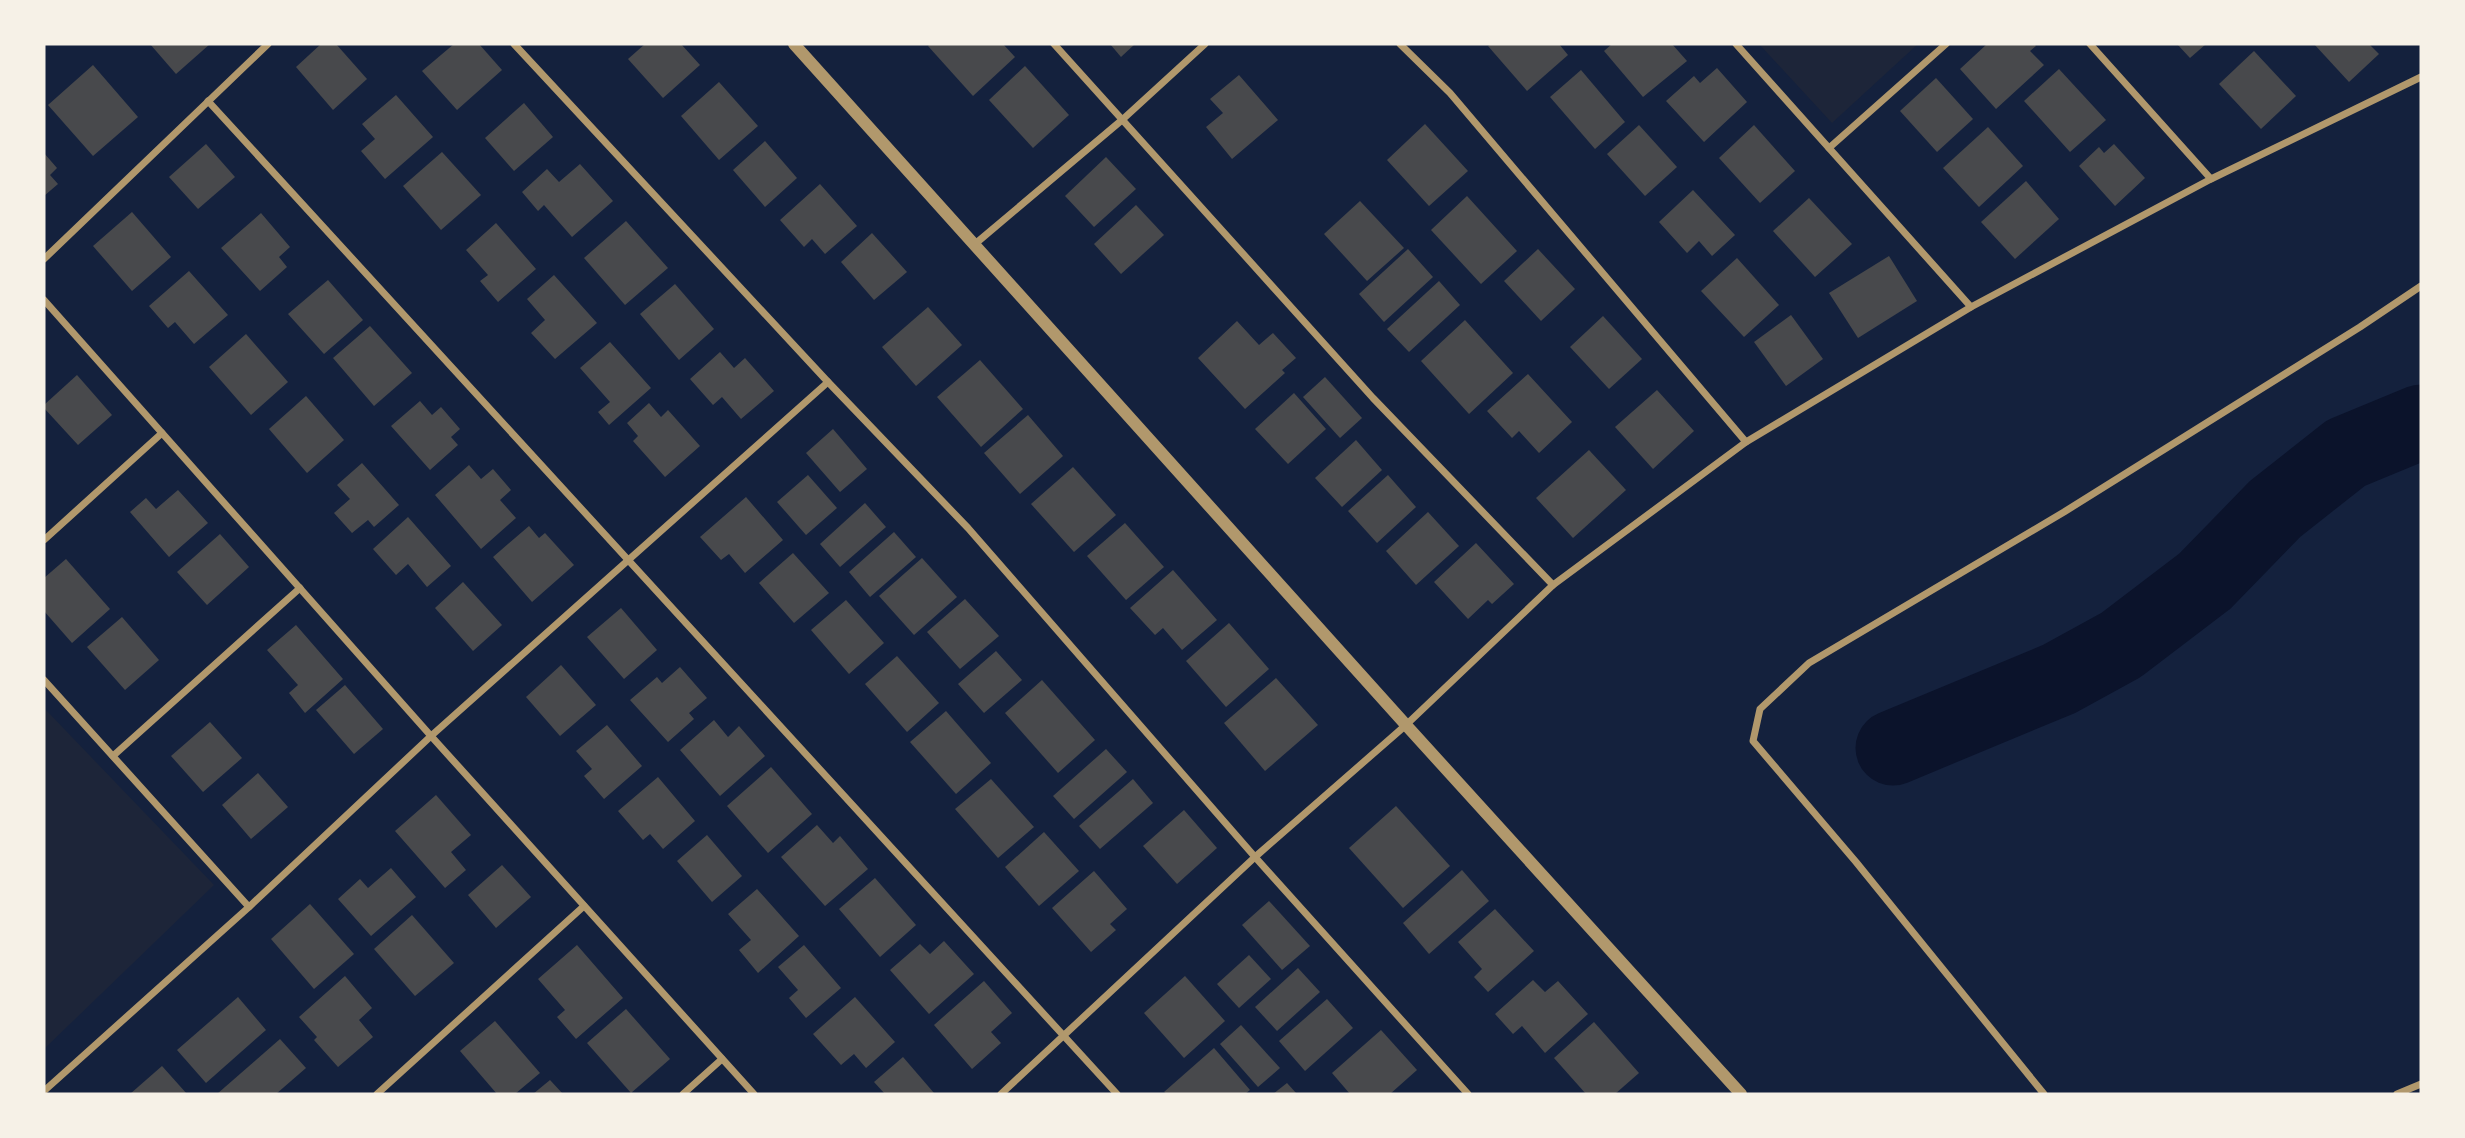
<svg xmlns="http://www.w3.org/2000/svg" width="2465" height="1138" font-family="'Fira Sans',sans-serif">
<rect width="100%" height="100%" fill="#14213d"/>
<g fill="#1d2539">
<path d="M1759 44H1918L1832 123Z"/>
<path d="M44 708 214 885 44 1049Z"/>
</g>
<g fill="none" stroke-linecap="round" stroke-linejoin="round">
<path stroke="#0b132b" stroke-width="75" d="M1893 748 2059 679 2121 645 2205 581 2275 509 2346 453 2421 422"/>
</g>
<g fill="#48494c">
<path d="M150 44H210L176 74Z"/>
<path d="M321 44H336L367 79 333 110 296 67Z"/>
<path d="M454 44H479L502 70 457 110 422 71Z"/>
<path d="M645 44H681L700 65 663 98 628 59Z"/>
<path d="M930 44H1003L1015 57 973 96 928 46Z"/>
<path d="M1110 44H1135L1121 57Z"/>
<path d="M1491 44H1559L1568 55 1527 91 1488 46Z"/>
<path d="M1612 44H1672L1687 61 1643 97 1604 51Z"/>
<path d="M1987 44H2034L2036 46 2030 51 2044 65 1996 109 1960 69Z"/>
<path d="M2177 44H2206L2190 58Z"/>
<path d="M2314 44H2369L2379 54 2349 82Z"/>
<path d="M2254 51 2296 96 2261 129 2219 84Z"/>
<path d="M93 65 138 117 93 156 48 105Z"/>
<path d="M1025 66 1069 115 1033 148 989 100Z"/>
<path d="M1717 68 1747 102 1704 142 1666 101 1694 76 1700 83Z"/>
<path d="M2059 69 2106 120 2070 152 2024 101Z"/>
<path d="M1581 70 1625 122 1595 149 1550 97Z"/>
<path d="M1239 75 1278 120 1232 159 1206 127 1223 113 1210 99Z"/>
<path d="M1936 78 1973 119 1937 152 1900 111Z"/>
<path d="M719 82 758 126 719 160 681 116Z"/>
<path d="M396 95 433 137 385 179 361 151 375 139 362 124Z"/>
<path d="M524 103 553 137 514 171 485 138Z"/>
<path d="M1425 124 1468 171 1429 206 1387 160Z"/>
<path d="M1639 125 1677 167 1645 196 1607 154Z"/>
<path d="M1754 125 1795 171 1760 203 1719 158Z"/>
<path d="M1988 127 2023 166 1979 207 1943 168Z"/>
<path d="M765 141 797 178 765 207 733 170Z"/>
<path d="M206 144 235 177 198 209 169 177Z"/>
<path d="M2114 144 2145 178 2115 206 2079 166 2099 147 2104 153Z"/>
<path d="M442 152 481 195 441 230 403 186Z"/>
<path d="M44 153 57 168 50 175 58 184 44 196Z"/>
<path d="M1106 157 1136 189 1094 227 1065 196Z"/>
<path d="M580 164 613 201 572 237 544 205 538 211 522 192 547 169 559 182Z"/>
<path d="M2026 181 2059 219 2015 259 1981 222Z"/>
<path d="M820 184 857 226 825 254 812 239 804 247 780 220Z"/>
<path d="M1693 190 1735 235 1712 256 1699 241 1687 253 1659 222Z"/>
<path d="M1467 196 1517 251 1481 284 1431 230Z"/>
<path d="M1809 198 1852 244 1815 277 1773 231Z"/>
<path d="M1360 201 1404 248 1367 281 1324 234Z"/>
<path d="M1136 205 1164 235 1121 274 1094 244Z"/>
<path d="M132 212 171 257 132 291 93 246Z"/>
<path d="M261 213 290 247 279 257 287 267 260 291 221 248Z"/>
<path d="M626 221 668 268 625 305 584 258Z"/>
<path d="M496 223 536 269 498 302 480 281 488 275 466 250Z"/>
<path d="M872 233 907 272 874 300 841 262Z"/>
<path d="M1408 249 1433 277 1384 322 1359 294Z"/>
<path d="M1538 249 1575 289 1541 321 1504 281Z"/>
<path d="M1889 256 1917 301 1858 338 1829 293Z"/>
<path d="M1737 258 1779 305 1744 337 1701 291Z"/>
<path d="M189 271 228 315 194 344 175 322 168 328 149 306Z"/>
<path d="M554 275 597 323 555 359 531 333 545 320 527 299Z"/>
<path d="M328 280 363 320 324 354 288 314Z"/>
<path d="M1439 281 1460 305 1409 352 1387 329Z"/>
<path d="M675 284 714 329 679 360 640 314Z"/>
<path d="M928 307 962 345 916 386 882 347Z"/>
<path d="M1791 315 1823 359 1786 386 1754 342Z"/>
<path d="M1603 316 1642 359 1609 389 1570 347Z"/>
<path d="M1465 320 1513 373 1469 414 1421 361Z"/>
<path d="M1237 321 1259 345 1273 333 1296 358 1282 370 1285 373 1245 409 1198 358Z"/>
<path d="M370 326 412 373 374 406 333 358Z"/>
<path d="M246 334 288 382 251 415 209 367Z"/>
<path d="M610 342 651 388 609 425 598 412 610 402 580 368Z"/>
<path d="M720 352 734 368 745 358 774 391 741 419 722 397 713 405 690 379Z"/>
<path d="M980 360 1023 409 981 447 937 397Z"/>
<path d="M1528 374 1572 422 1539 453 1519 431 1512 438 1487 411Z"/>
<path d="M77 375 112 415 78 445 44 408V405Z"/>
<path d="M1325 377 1362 418 1340 438 1303 397Z"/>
<path d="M1657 390 1694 431 1653 469 1615 427Z"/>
<path d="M1294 393 1326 429 1288 464 1255 429Z"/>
<path d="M306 396 344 440 307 473 269 429Z"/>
<path d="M420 401 432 415 441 407 460 429 451 437 458 445 430 470 391 426Z"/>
<path d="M649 403 661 417 668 410 700 446 665 477 633 441 638 436 627 423Z"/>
<path d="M1028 415 1063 456 1020 494 984 453Z"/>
<path d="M833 429 867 469 840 492 806 453Z"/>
<path d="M1356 440 1382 470 1342 507 1315 478Z"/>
<path d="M1589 450 1626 490 1573 538 1536 498Z"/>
<path d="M362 463 399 505 374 527 368 520 352 533 334 513 350 499 337 485Z"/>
<path d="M469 465 481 479 493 469 511 490 500 500 516 518 481 549 435 495Z"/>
<path d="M1073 467 1116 515 1074 552 1031 504Z"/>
<path d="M808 475 837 508 806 535 777 502Z"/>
<path d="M1388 475 1416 507 1377 543 1348 511Z"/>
<path d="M178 490 208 523 169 557 130 512 146 498 156 509Z"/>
<path d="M746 497 783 540 745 573 729 554 721 560 700 537Z"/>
<path d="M865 503 886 527 840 567 820 544Z"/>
<path d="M1428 512 1459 546 1416 585 1386 551Z"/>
<path d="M408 517 451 566 427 587 408 564 396 575 373 549Z"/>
<path d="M1125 523 1164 567 1126 600 1087 556Z"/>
<path d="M529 526 539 538 545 533 574 565 532 602 493 557Z"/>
<path d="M894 532 916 557 870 597 849 572Z"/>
<path d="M220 534 249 567 207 605 177 572Z"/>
<path d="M1476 543 1514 584 1492 604 1488 600 1468 619 1434 582Z"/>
<path d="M793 553 829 593 794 623 759 583Z"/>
<path d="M922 558 957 597 914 635 879 596Z"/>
<path d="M66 559 110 609 72 643 44 611V578Z"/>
<path d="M1173 570 1217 620 1182 650 1163 628 1155 635 1130 608Z"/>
<path d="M463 582 502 625 473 651 435 608Z"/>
<path d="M965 599 999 636 960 669 927 632Z"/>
<path d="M846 600 884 643 849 674 811 630Z"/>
<path d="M621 608 657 650 624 679 587 637Z"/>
<path d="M122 617 159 660 125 690 87 647Z"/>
<path d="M1229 623 1269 669 1226 707 1186 661Z"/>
<path d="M296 625 343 679 305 713 289 693 298 685 267 650Z"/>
<path d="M996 651 1022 680 984 713 958 684Z"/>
<path d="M897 656 939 703 907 732 865 684Z"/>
<path d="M561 665 596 705 560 736 526 697Z"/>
<path d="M680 667 707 698 689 713 694 719 668 742 630 700 657 677 662 683Z"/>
<path d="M1276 678 1318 725 1265 771 1224 723Z"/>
<path d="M1042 680 1095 740 1058 773 1005 713Z"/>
<path d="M345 685 383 729 354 754 316 710Z"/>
<path d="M946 711 991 763 956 794 910 742Z"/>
<path d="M714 720 728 737 739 726 765 756 720 796 680 750Z"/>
<path d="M210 722 242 758 203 792 171 756Z"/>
<path d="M607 725 642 766 604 799 584 776 592 769 576 751Z"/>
<path d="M1106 749 1127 772 1074 819 1053 796Z"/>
<path d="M771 767 812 814 768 853 727 806Z"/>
<path d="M258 773 288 807 251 839 222 805Z"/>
<path d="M658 777 695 821 663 849 650 834 643 840 618 811Z"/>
<path d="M991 779 1034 827 998 858 955 809Z"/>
<path d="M1133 779 1153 803 1100 849 1079 826Z"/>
<path d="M436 795 471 835 451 852 466 870 445 888 395 831Z"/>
<path d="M1396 806 1450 866 1403 908 1349 848Z"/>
<path d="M1184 810 1217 848 1177 884 1143 846Z"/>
<path d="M817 825 833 843 840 836 868 869 825 906 781 857Z"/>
<path d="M1044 832 1079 871 1039 906 1005 867Z"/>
<path d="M707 835 742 876 712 902 677 861Z"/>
<path d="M502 865 531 897 496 928 468 895Z"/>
<path d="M391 868 416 897 371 936 338 899 360 879 368 888Z"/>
<path d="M1462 870 1489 901 1429 954 1403 923Z"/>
<path d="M1094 871 1127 909 1110 924 1116 930 1091 952 1052 908Z"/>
<path d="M875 878 916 925 880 957 839 909Z"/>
<path d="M757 889 799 936 758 973 739 950 751 940 728 914Z"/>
<path d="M1269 901 1310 946 1282 970 1242 925Z"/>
<path d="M310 904 354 954 314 989 271 939Z"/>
<path d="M1495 909 1534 951 1488 992 1474 977 1482 969 1458 942Z"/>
<path d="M412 915 454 963 415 996 374 949Z"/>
<path d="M944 941 974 974 929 1014 890 970 920 944 930 954Z"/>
<path d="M577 945 623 998 576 1039 557 1017 565 1010 538 979Z"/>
<path d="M804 945 841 988 806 1018 789 998 798 990 778 967Z"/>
<path d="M1249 955 1271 979 1239 1008 1217 984Z"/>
<path d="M1298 968 1320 992 1277 1031 1255 1007Z"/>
<path d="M345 976 372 1008 359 1020 373 1037 338 1067 314 1040 317 1037 299 1017Z"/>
<path d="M1185 976 1225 1021 1184 1058 1144 1013Z"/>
<path d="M1533 980 1545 992 1558 981 1588 1014 1545 1053 1522 1026 1513 1034 1495 1014Z"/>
<path d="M984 981 1012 1013 991 1032 1001 1043 972 1069 934 1025Z"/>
<path d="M238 997 266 1030 206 1083 177 1050Z"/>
<path d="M855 997 895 1042 866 1068 854 1054 841 1065 813 1034Z"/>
<path d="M1327 999 1353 1028 1305 1071 1279 1041Z"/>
<path d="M626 1009 670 1059 631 1093 587 1043Z"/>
<path d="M495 1021 540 1073 515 1094H497L460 1051Z"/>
<path d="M1594 1022 1639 1073 1615 1094H1586L1554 1058Z"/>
<path d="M1241 1025 1280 1068 1258 1087 1220 1044Z"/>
<path d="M1381 1030 1417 1070 1390 1094H1350L1332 1073Z"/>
<path d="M280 1039 306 1068 276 1094H217Z"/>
<path d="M1214 1048 1250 1090 1245 1094H1167L1164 1092Z"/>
<path d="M903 1057 934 1093 932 1094H885L874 1082Z"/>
<path d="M162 1066 187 1094H130Z"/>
<path d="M550 1080 563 1094H533Z"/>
<path d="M1287 1083 1297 1094H1273Z"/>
</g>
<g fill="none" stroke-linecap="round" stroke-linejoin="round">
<g stroke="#b1986c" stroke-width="7">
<path d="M514 44 828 382 968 528 1255 857 1468 1094"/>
<path d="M1054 44 1373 398 1553 585"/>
<path d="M1736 44 1971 307"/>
<path d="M2090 44 2211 179"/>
<path d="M208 101 1117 1094"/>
<path d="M1829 148 1946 44"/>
<path d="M975 244 1122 120 1205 44"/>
<path d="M44 259 268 44"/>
<path d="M44 300 431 736 754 1094"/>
<path d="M1746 442 1971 307 2211 179 2421 77"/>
<path d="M44 540 162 433"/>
<path d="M44 680 249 907"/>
<path d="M113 756 300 588"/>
<path d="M44 1091 249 907 431 736 828 382"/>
<path d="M377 1094 584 906"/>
<path d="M683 1094 722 1059"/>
<path d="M1001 1094 1255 857 1406 725 1553 585 1746 442 1450 93 1400 44"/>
<path d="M2044 1094 1856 862 1753 741 1760 709 1809 663 2064 512 2360 327 2421 286"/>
<path d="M2397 1094 2421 1084"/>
</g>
<path stroke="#b1986c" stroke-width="12" d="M794 44 1406 725 1741 1094"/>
</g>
<rect width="2465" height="1138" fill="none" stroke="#f6f1e7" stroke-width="91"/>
</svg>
